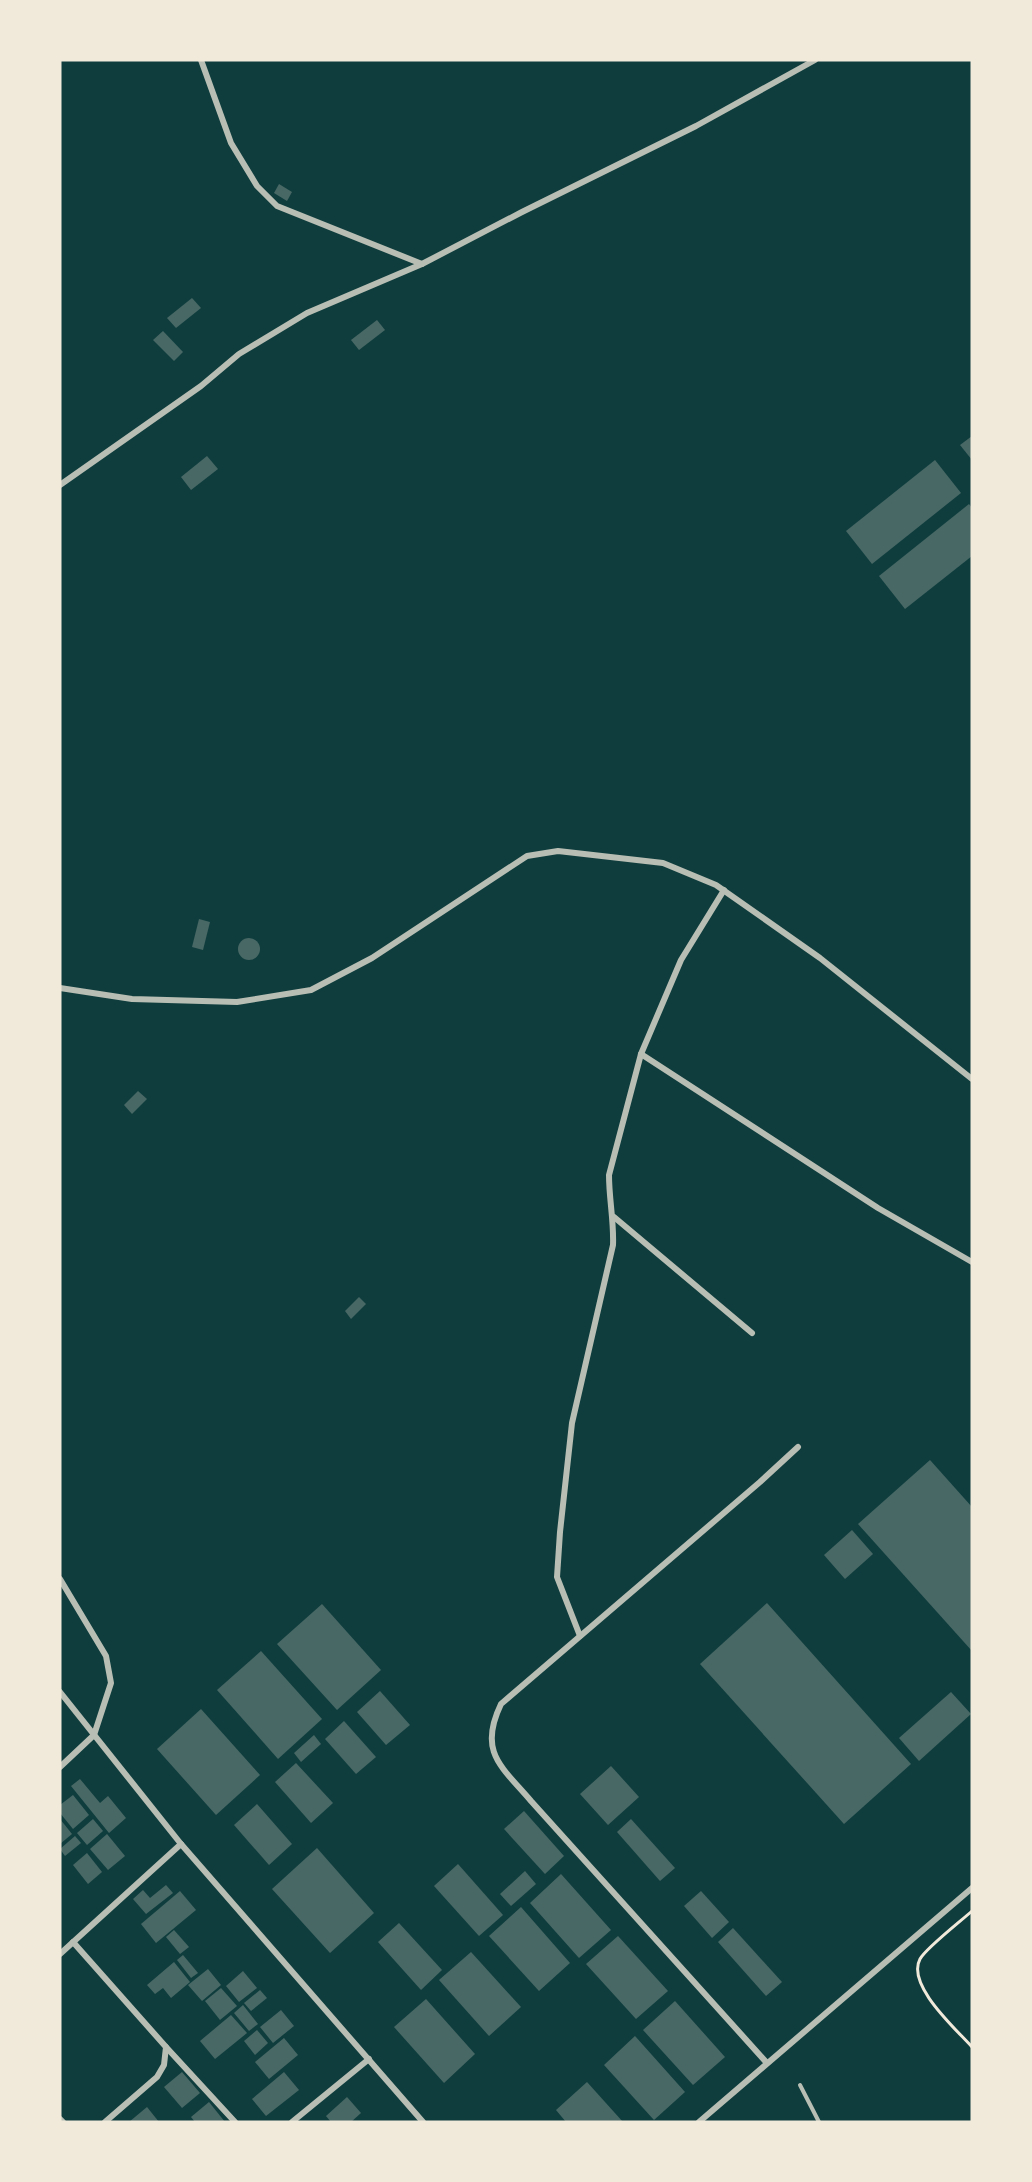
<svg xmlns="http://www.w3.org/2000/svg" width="1032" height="2182" font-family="Lato,sans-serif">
<rect width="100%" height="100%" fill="#0f3d3e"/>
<g fill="#486865">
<path d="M279 184 292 192 287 201 274 193Z"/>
<path d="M192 298 201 308 176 328 167 318Z"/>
<path d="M377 320 385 330 359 350 351 340Z"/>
<path d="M163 331 183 352 174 361 153 340Z"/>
<path d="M972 436V460L960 445Z"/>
<path d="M207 456 218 469 191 490 181 477Z"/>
<path d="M935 460 961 493 872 564 846 531Z"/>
<path d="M969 504 972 508V556L905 609 879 576Z"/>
<path d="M199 919 210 922 203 950 192 947Z"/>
<circle cx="249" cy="949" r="11"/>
<path d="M138 1091 147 1099 132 1114 124 1105Z"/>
<path d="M359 1297 366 1304 351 1319 345 1311Z"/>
<path d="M930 1460 972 1507V1651L858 1524Z"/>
<path d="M852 1530 873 1554 845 1579 824 1555Z"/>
<path d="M767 1603 911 1764 844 1824 700 1664Z"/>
<path d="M322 1604 381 1670 337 1710 277 1644Z"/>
<path d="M261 1651 322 1719 278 1759 217 1690Z"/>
<path d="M380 1691 410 1725 386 1745 357 1712Z"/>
<path d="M951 1692 971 1714 919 1761 899 1738Z"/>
<path d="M201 1709 260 1775 216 1815 157 1749Z"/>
<path d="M344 1721 376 1757 356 1774 325 1739Z"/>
<path d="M314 1735 321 1744 301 1762 294 1753Z"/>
<path d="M296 1763 333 1803 311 1823 275 1782Z"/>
<path d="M611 1766 639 1797 608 1825 580 1794Z"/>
<path d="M80 1779 100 1803 108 1796 126 1818 109 1833 71 1786Z"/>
<path d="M73 1795 89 1815 73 1829 60 1813V1805Z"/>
<path d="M257 1804 292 1844 269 1865 234 1825Z"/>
<path d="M524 1811 564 1856 545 1874 504 1829Z"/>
<path d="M60 1819 72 1834 60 1844Z"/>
<path d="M93 1819 103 1831 87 1845 77 1833Z"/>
<path d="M631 1819 675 1868 660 1881 617 1832Z"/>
<path d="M107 1834 125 1856 108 1870 90 1849Z"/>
<path d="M75 1836 81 1843 65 1856 60 1849Z"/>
<path d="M317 1848 374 1913 330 1953 272 1889Z"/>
<path d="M87 1853 102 1872 88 1884 73 1865Z"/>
<path d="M458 1864 503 1915 479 1936 434 1886Z"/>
<path d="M525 1871 536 1884 511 1906 500 1894Z"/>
<path d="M561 1874 611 1930 579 1958 530 1903Z"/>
<path d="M166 1885 173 1893 146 1914 133 1899 143 1890 150 1898Z"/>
<path d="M180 1891 196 1910 156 1943 141 1924Z"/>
<path d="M701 1891 729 1922 712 1938 684 1906Z"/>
<path d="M521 1907 570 1963 539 1991 489 1936Z"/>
<path d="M399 1923 442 1970 421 1990 378 1942Z"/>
<path d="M733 1928 782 1982 766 1996 718 1942Z"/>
<path d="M174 1930 189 1947 180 1954 166 1937Z"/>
<path d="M618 1936 668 1991 636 2019 586 1964Z"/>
<path d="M471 1952 521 2007 489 2036 439 1980Z"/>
<path d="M183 1955 198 1973 191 1978 177 1960Z"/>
<path d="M174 1962 190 1982 171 1998 163 1988 155 1994 147 1985Z"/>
<path d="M208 1969 221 1985 202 2001 188 1985Z"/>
<path d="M243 1971 257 1988 239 2002 226 1986Z"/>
<path d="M221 1988 237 2006 220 2020 205 2001Z"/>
<path d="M260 1990 267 1998 251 2011 244 2003Z"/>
<path d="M426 1999 475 2054 444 2083 394 2027Z"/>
<path d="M675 2001 725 2057 693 2085 643 2030Z"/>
<path d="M243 2005 258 2024 249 2031 234 2013Z"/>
<path d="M281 2010 294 2026 273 2043 260 2027Z"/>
<path d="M231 2015 247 2033 215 2059 200 2041Z"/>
<path d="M257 2030 268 2043 255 2055 244 2041Z"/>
<path d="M635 2036 685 2092 654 2120 604 2065Z"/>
<path d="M284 2038 298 2055 269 2079 255 2062Z"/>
<path d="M182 2072 200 2093 182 2108 164 2087Z"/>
<path d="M284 2072 299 2090 266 2116 252 2099Z"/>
<path d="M587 2082 623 2122H566L556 2110Z"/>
<path d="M347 2097 361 2113 351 2122H331L326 2116Z"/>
<path d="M209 2102 225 2122H195L191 2117Z"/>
<path d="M147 2107 159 2122H129Z"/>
</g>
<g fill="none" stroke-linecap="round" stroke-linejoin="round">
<path stroke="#f1e9da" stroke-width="3" d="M972 1911C961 1921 926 1948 920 1959 906 1985 956 2029 972 2047"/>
<path stroke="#b8beb3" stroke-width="4" d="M800 2085 819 2122"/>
<g stroke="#b8beb3" stroke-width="6">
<path d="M201 60 231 143 257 186 277 206 422 264"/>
<path d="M60 485 201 386 239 354 307 313 422 264 522 212 696 126 815 60"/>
<path d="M60 988 132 999 237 1002 311 990 372 958 527 856 558 851 663 863 716 885 820 958 972 1079"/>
<path d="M641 1054 878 1208 972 1262"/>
<path d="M614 1217 752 1333"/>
<path d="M60 1579 106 1656 111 1683 94 1735 60 1767"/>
<path d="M580 1636 557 1577 560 1532 572 1423 613 1245C614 1221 609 1199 609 1175L641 1054 681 960 724 890"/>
<path d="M60 1692 181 1844 423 2122"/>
<path d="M73 1942 166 2047 164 2065 157 2077 105 2122"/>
<path d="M60 1954 181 1844"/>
<path d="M166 2047 235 2122"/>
<path d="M767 2063 531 1801C501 1766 478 1752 501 1704L760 1482 798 1447"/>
<path d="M60 2119 63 2122"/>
<path d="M292 2122 369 2059"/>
<path d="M699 2122 972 1888"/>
</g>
</g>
<rect width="1032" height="2182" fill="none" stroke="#f1e9da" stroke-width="123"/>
</svg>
